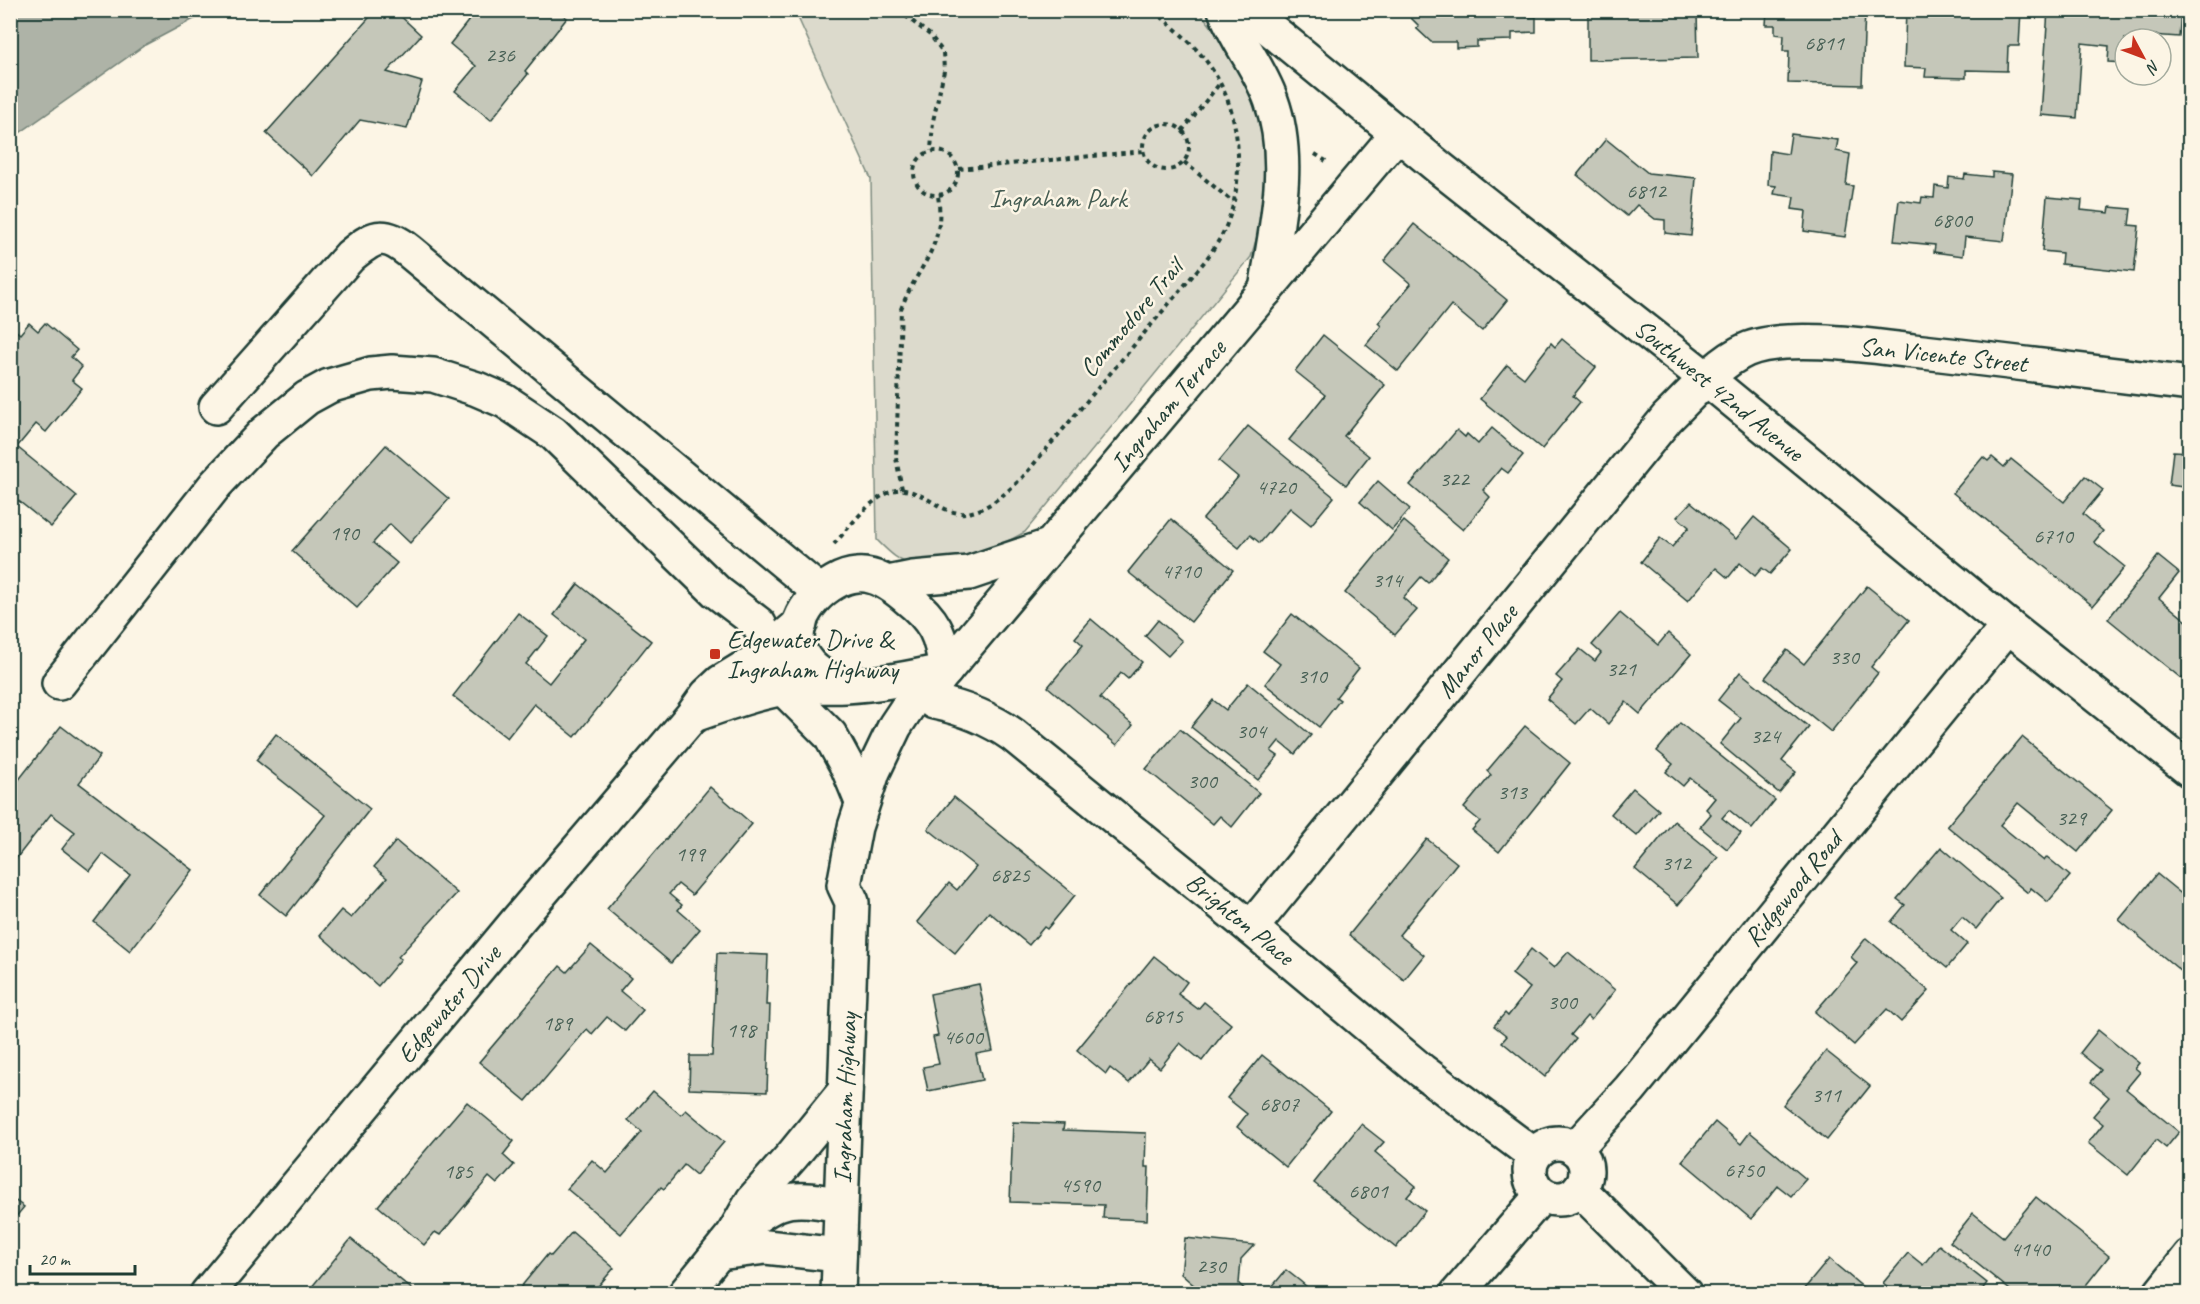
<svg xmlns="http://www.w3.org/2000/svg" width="2200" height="1304" font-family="Caveat,sans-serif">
<rect width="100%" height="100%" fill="#fcf5e5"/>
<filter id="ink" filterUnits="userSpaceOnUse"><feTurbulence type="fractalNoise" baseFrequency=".0167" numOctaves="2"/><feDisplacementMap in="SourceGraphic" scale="12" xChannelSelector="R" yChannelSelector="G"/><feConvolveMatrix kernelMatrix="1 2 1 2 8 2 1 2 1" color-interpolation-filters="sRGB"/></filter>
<g filter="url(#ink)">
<path fill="#dcdacc" stroke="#7e8c80" stroke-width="1.5" d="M795 11H1196L1204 17 1241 66 1256 94 1269 146 1264 213 1251 257 1025 532C993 550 975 557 938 563 931 564 922 567 915 565 899 563 887 550 877 540L871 179Z"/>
<path fill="#aeb3a7" stroke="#758479" stroke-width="1.5" d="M11 10H215V11L192 20 145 45 11 139Z"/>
<g fill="#c5c7b9" stroke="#1f3d34" stroke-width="1.5">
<path d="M376 10H394L421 35 387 72 422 82 407 129 360 120 313 176 266 133Z"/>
<path d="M477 10H557L567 18 525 71 528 74 491 120 455 91 476 66 450 44Z"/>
<path d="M1403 10H1527V17H1536V32L1512 33V40L1477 41V47L1456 48V42H1431L1416 28 1419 26Z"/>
<path d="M1611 10H1697L1698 58 1588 60V12Z"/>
<path d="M1767 10H1865L1862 85 1788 83 1789 51H1783L1784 35 1775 34V25H1766Z"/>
<path d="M1906 10H2021L2019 46H2008L2007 71 1966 70V78L1925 77 1926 68 1904 67Z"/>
<path d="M2048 10H2181L2179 37 2137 34V39H2125V63L2108 62 2109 46 2082 43 2077 118 2041 115Z"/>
<path d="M1791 134 1838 140 1836 151 1850 154 1846 185 1853 186 1845 237 1804 231 1806 211 1792 209 1794 197 1774 194 1776 186 1768 185 1770 151 1788 154Z"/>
<path d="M1606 139 1648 173 1696 178 1691 236 1665 233V220L1655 219 1637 205 1627 216 1577 175Z"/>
<path d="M1992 172 2012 174 2004 241 1965 237 1963 256 1934 252 1935 245 1894 241 1899 200 1921 203 1922 197 1934 198 1935 186 1948 188 1949 177 1964 179 1965 174 1992 177Z"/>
<path d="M2047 197 2082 200 2081 210 2109 213 2110 207 2131 209 2129 225 2139 226 2134 272 2061 264 2062 253 2042 251Z"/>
<path d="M1414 224 1507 300 1482 331 1451 305 1398 371 1366 345 1381 326 1378 323 1411 284 1384 261Z"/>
<path d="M29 323 38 331 45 323 77 350 71 357 82 367 72 380 82 388 46 432 36 424 17 447 77 496 51 527 10 494V335L15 330 20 334Z"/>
<path d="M1323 335 1385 385 1344 436 1369 456 1346 485 1289 440 1325 395 1295 371Z"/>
<path d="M1562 339 1596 367 1573 396 1580 402 1542 449 1480 399 1507 365 1524 378 1551 343 1555 347Z"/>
<path d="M1248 426 1334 497 1311 525 1290 508 1260 543 1250 535 1239 548 1203 519 1238 477 1219 461Z"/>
<path d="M1492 428 1523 455 1508 473 1501 468 1483 490 1490 497 1463 530 1410 485 1457 430 1465 437 1467 434 1478 444Z"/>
<path d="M386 445 449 499 410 543 390 524 373 543 397 563 357 608 292 551Z"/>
<path d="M2173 451 2190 452V488L2169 485Z"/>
<path d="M1983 457 1988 461 1992 457 2004 467 2011 459 2064 502 2085 476 2103 490 2083 514 2103 531 2094 542 2125 567 2093 606 1953 493Z"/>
<path d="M1378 481 1410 509 1392 530 1360 502Z"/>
<path d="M1691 502 1736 539 1754 517 1792 549 1770 574 1762 568 1755 576 1740 563 1728 578 1716 568 1688 601 1641 562 1660 538 1672 547 1689 527 1677 517Z"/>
<path d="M1171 519 1233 570 1191 622 1128 572Z"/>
<path d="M1404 521 1448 558 1428 583 1421 577 1403 598 1417 610 1395 635 1345 593Z"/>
<path d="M2158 556 2179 573 2159 598 2188 622 2190 621V670L2182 679 2108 619Z"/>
<path d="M578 584 651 641 575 737 534 704 507 738 453 696 518 613 548 636 526 664 549 683 584 639 554 615Z"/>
<path d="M1867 586 1909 620 1871 667 1878 673 1831 732 1765 678 1787 650 1804 664Z"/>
<path d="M1620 613 1658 645 1668 633 1691 654 1640 714 1626 702 1608 724 1590 708 1576 724 1547 699 1562 681 1556 676 1580 649 1595 661 1601 653 1592 645Z"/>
<path d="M1292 614 1359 668 1336 697 1340 700 1319 727 1265 684 1280 664 1263 651Z"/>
<path d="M1091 619 1142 662 1128 679 1121 673 1100 698 1133 725 1117 745 1048 687 1083 645 1075 638Z"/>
<path d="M1158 620 1182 641 1168 656 1145 636Z"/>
<path d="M1740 672 1809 727 1782 761 1796 772 1779 793 1720 744 1741 718 1718 700Z"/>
<path d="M1248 683 1311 735 1295 754 1279 741 1271 751 1278 756 1258 780 1191 727 1213 700 1226 710Z"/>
<path d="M1680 723 1775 800 1752 829 1729 810 1722 818 1741 833 1727 849 1700 827 1711 814 1706 809 1715 798 1690 778 1683 786 1666 772 1673 764 1657 751Z"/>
<path d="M61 726 100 756 79 783 193 870 130 951 94 922 130 875 103 854 90 871 62 849 75 832 51 814 15 860 10 857V791Z"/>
<path d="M1525 726 1570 763 1499 852 1472 830 1480 821 1464 808 1491 775 1487 771Z"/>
<path d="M1180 729 1259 793 1232 827 1220 816 1213 824 1146 769Z"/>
<path d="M276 734 370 809 286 916 260 895 325 815 256 760Z"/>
<path d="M2022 737 2112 810 2078 852 2018 803 2000 825 2044 861 2047 857 2070 876 2048 902 2031 888 2028 893 1947 826Z"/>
<path d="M710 787 752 824 692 895 678 884 669 894 682 905 678 910 700 929 671 963 607 909Z"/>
<path d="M1633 788 1659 810 1637 836 1611 814Z"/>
<path d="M954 797 1075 895 1047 929 1044 927 1029 945 989 912 955 953 917 922 949 883 957 890 976 867 928 829Z"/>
<path d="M1674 821 1718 857 1678 905 1635 869Z"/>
<path d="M1427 839 1457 863 1399 935 1424 955 1404 980 1349 935Z"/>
<path d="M396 841 457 893 398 957 401 959 378 986 320 935 341 910 351 918 387 878 374 867Z"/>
<path d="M1941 847 2001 898 1976 929 1962 917 1951 930 1967 944 1947 968 1891 922 1905 905 1897 899Z"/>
<path d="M2157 874 2190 901 2188 977 2119 920Z"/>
<path d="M1866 938 1929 991 1901 1022 1887 1009 1854 1045 1815 1012 1857 963 1851 957Z"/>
<path d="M591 945 631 978 620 991 643 1010 625 1031 607 1017 592 1034 587 1029 526 1101 479 1062 560 966 567 972Z"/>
<path d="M1531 949 1554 968 1568 952 1615 990 1591 1020 1587 1016 1571 1035 1576 1039 1545 1077 1502 1042 1507 1036 1494 1026 1505 1013 1508 1016 1530 988 1512 974Z"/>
<path d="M717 953 768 955 766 1005H770L767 1092 689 1089 690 1056H712Z"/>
<path d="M1154 956 1187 982 1178 994 1198 1009 1204 1002 1231 1024 1202 1061 1180 1043 1160 1068 1149 1059 1129 1083 1110 1068 1106 1074 1077 1050Z"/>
<path d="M979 984 993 1051 976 1054 982 1080 928 1091 923 1067 939 1064 933 1037 938 1036 930 994Z"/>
<path d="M2098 1030 2139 1063 2135 1068 2140 1072 2126 1089 2179 1132 2166 1148 2156 1140 2128 1175 2088 1143 2103 1124 2093 1116 2109 1097 2091 1082 2101 1070 2080 1053Z"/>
<path d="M1826 1051 1870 1086 1827 1140 1783 1105Z"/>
<path d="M1262 1055 1331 1111 1286 1167 1237 1127 1247 1114 1227 1098Z"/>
<path d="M653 1091 681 1115 686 1110 724 1142 696 1175 684 1165 664 1189 661 1187 621 1234 567 1189 592 1160 607 1173 642 1132 628 1120Z"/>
<path d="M467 1102 514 1141 503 1155 514 1165 497 1184 489 1177 440 1235 435 1232 424 1245 378 1206Z"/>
<path d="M1013 1122 1064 1124 1063 1130 1146 1133 1145 1167H1149L1147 1220 1103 1218 1104 1205 1010 1202Z"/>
<path d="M1715 1122 1741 1144 1750 1132 1806 1179 1791 1196 1778 1186 1751 1219 1682 1161Z"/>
<path d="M1361 1124 1384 1142 1375 1152 1416 1186 1407 1197 1425 1211 1396 1248 1314 1183Z"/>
<path d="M10 1197 24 1207 10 1224Z"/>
<path d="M2036 1197 2109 1256 2079 1294H2015L1950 1242 1973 1213 2003 1237Z"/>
<path d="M572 1232 614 1268 594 1291 598 1294H515L548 1254 551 1256Z"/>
<path d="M1185 1238 1254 1245 1241 1259 1239 1284 1250 1294H1204L1181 1274Z"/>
<path d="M351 1239 414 1291 412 1294H306Z"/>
<path d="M1939 1245 1987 1283 1979 1294H1897L1883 1283 1908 1253 1923 1265Z"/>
<path d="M1829 1259 1871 1294H1800Z"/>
<path d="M1286 1270 1300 1281 1314 1293 1266 1294Z"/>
<path d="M970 1291 1080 1294H970Z"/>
</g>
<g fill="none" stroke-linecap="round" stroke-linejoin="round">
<g stroke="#1f3d34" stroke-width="38">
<g id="minor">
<path d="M216 407 350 256C373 237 383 230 409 251L820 592"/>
<path d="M59 683 216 484 264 433 307 398 329 386 371 374 392 372 433 375 477 389 505 401 553 433 717 592 759 624 784 689"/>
<path d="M934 702C963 708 989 718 1013 735L1251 928 1422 1071 1534 1155"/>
<path d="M1251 928 1667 418C1690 396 1717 363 1746 350 1784 333 1871 346 1913 351 2006 361 2097 373 2190 384"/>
<circle cx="1558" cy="1171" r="28"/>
<path d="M1575 1149 1630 1089 2008 626"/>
<path d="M1579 1189 1685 1294"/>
<path d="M744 1226C780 1196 796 1196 840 1205"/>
<path d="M719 1253 766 1247 839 1255"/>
<path d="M685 1294 733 1235 753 1200 792 1156 845 1091"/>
<path d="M1457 1294 1542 1195"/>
<path d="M2160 1294 2190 1256"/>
</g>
</g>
<g stroke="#1f3d34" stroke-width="38">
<g id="tertiary">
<path d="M888 583 913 578 969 573 1049 546"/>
<path d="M784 689 830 735 848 768 862 802"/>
<path d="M694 715C725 704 758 692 791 687 809 685 828 687 846 686 881 684 912 678 946 670 941 634 935 620 906 597 893 586 875 573 857 575 828 577 791 613 798 645 804 666 825 679 844 686"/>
<path d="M207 1294 518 920 692 716 707 695 721 682 757 660 800 624"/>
</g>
</g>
<g stroke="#1f3d34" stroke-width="38">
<g id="secondary">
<path d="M1225 10C1237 42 1260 68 1271 100 1293 161 1276 228 1266 290"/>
<path d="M1247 10 1441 169 1707 379 2008 626 2190 770"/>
<path d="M939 678 1398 133"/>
<path d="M838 1294 852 902 844 885 855 827 873 772 895 726 923 684 939 678"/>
</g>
</g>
<g stroke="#1f3d34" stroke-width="4" stroke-dasharray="4.5 4.5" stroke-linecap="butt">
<path d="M898 10 930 35 943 52 944 71 933 121 931 151"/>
<circle cx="1166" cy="147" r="23"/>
<path d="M1182 131 1220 83"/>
<circle cx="936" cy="173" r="22"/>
<path d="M1315 154 1326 161"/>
<path d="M1184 162 1233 202"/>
<path d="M959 169 1144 151"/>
<path d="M902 489 896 458 901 309C918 264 946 249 938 196"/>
<path d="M834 544C851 526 870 497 896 490 904 488 915 493 922 496 932 501 940 508 951 511 977 521 1005 494 1022 478L1205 261C1214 248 1223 236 1228 221 1244 179 1241 121 1219 81 1204 52 1178 31 1153 10"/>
</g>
<use href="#minor" stroke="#fcf5e5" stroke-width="33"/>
<use href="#tertiary" stroke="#fcf5e5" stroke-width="33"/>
<use href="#secondary" stroke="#fcf5e5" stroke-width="33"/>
</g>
</g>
<rect fill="#c8321e" stroke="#fcf5e5" stroke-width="2" x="709" y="648" width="12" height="12" rx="3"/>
<g text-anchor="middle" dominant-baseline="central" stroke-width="5" stroke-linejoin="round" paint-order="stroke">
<g font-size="22" fill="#486055">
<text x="1824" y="43">6811</text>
<text x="500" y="55">236</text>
<text x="1646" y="191">6812</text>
<text x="1952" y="220">6800</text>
<text x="1454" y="479">322</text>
<text x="1276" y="487">4720</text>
<text x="344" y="533">190</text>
<text x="2053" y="536">6710</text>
<text x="1181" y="571">4710</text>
<text x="1387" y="580">314</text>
<text x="1844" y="657">330</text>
<text x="1621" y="669">321</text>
<text x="1312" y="676">310</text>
<text x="1251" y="731">304</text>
<text x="1765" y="736">324</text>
<text x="1202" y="781">300</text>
<text x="1512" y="792">313</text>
<text x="2071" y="818">329</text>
<text x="690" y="854">199</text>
<text x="1676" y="863">312</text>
<text x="1010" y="875">6825</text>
<text x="1562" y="1002">300</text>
<text x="1163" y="1016">6815</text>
<text x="557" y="1023">189</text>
<text x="741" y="1030">198</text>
<text x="963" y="1037">4600</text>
<text x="1826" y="1095">311</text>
<text x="1279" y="1104">6807</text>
<text x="1744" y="1170">6750</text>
<text x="458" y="1171">185</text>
<text x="1080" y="1185">4590</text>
<text x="1368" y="1191">6801</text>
<text x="2030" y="1249">4140</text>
<text x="1211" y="1266">230</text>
</g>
<g font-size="26" fill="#455c52" stroke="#fcf5e5">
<text x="1058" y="198">Ingraham Park</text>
</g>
<g font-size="26" fill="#1f3d34" stroke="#fcf5e5">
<text transform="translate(1131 318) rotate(-50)">Commodore Trail</text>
<text transform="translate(1943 355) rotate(6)">San Vicente Street</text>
<text transform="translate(1719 390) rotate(39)">Southwest 42nd Avenue</text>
<text transform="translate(1168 406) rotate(-50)">Ingraham Terrace</text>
<text transform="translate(1477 651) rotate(-51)">Manor Place</text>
<text transform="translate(1793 889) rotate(-51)">Ridgewood Road</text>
<text transform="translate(1240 919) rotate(39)">Brighton Place</text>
<text transform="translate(449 1004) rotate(-50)">Edgewater Drive</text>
<text transform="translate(845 1098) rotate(-88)">Ingraham Highway</text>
</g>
<g font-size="26" fill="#1f3d34" stroke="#fcf5e5" text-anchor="start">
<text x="727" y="639">Edgewater Drive &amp;<tspan x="727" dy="30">Ingraham Highway</tspan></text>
</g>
</g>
<rect width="2200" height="1304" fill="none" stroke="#fcf5e5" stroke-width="36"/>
<rect x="18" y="18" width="2164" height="1268" fill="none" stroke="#1f3d34" stroke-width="2" filter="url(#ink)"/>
<g transform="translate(2143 57) rotate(131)"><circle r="28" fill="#fcf5e5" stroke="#a4ab9e" stroke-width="1.5"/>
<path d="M0-4.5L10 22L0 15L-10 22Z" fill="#c8321e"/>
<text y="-9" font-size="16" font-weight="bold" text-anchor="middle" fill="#1f3d34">N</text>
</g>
<path d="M30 1265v9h105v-9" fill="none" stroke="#1f3d34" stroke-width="3"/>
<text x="39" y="1265" font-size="18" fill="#1f3d34" stroke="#fcf5e5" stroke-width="4.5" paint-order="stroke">20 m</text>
</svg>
